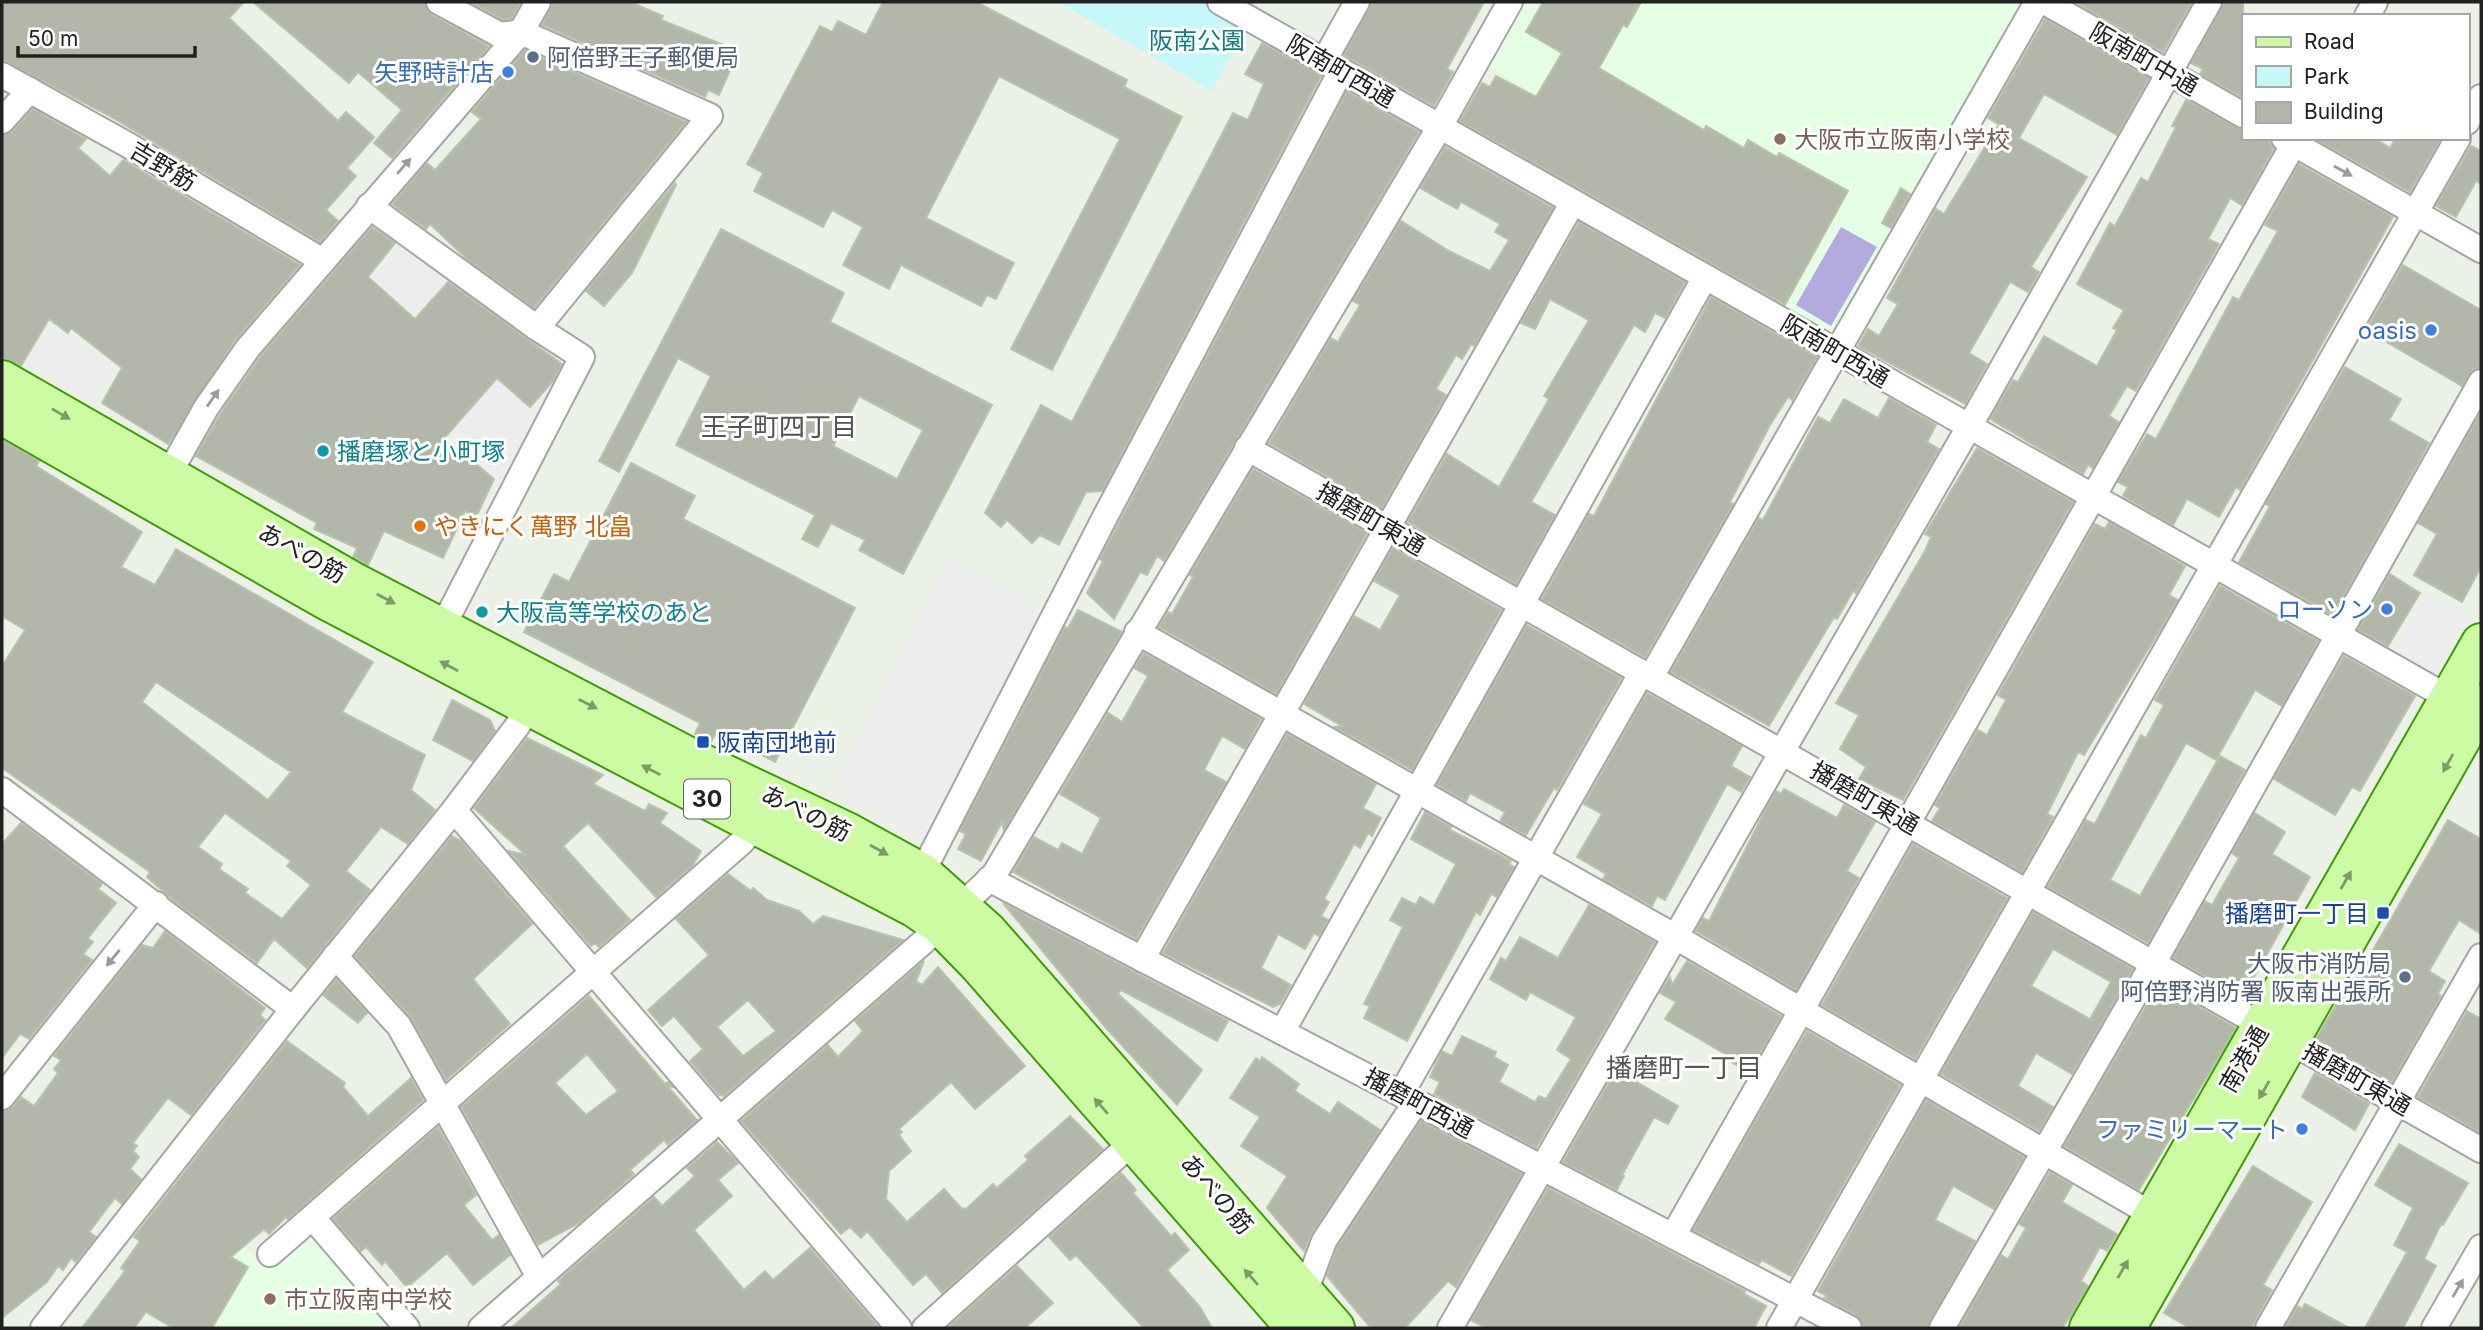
<svg xmlns="http://www.w3.org/2000/svg" width="2483" height="1330" font-family="Inter,'Noto Sans JP',sans-serif">
<rect width="100%" height="100%" fill="#ecf1e8"/>
<g fill="#e5ffe4">
<path d="M1526 2H2023L1839 334 1825 336 1705 267 1736 210 1488 67Z"/>
<path d="M221 1221 266 1269 310 1233 392 1328H157Z"/>
</g>
<path fill="#c7f8f9" d="M1058 2H1205L1246 26 1212 91Z"/>
<g fill="#ededed">
<path d="M402 242 446 279 417 314 372 277Z"/>
<path d="M48 325 114 364 92 402 25 363Z"/>
<path d="M536 335 570 359 503 483 449 435Z"/>
<path d="M950 561 1028 600 1036 624 923 836 834 790Z"/>
<path d="M2426 594 2468 618 2434 676 2393 652Z"/>
</g>
<path fill="#b3aade" d="M1841 227 1877 247 1831 326 1796 305Z"/>
<g fill="#b2b7aa" stroke="#b9c3aa" stroke-width="2" fill-rule="evenodd">
<path d="M2 2H244L229 18 338 121 346 112 374 137 347 168 356 176 326 210 338 221 320 242 108 115 2 60Z"/>
<path d="M253 2H424L432 15 489 46 392 158 374 143 402 110 358 72 349 83Z"/>
<path d="M470 2H521L512 18 503 20Z"/>
<path d="M553 2H630L663 16 661 20 724 45 721 50 736 57 719 95 708 90 705 97 542 25Z"/>
<path d="M883 2H976L1127 80 1124 87 1182 117 1052 370 1011 349 1120 139 999 76 926 218 1014 263 996 299 987 295 981 306 901 265 889 289 843 265 863 227 832 210 823 227 754 191 763 173 747 164 820 26 832 32 838 21 866 35Z"/>
<path d="M1372 2H1484L1447 69 1453 72 1434 106 1344 55Z"/>
<path d="M1543 2H1641L1627 27 1623 25 1599 68 1704 130 1706 126 1744 148 1748 140 1777 157 1779 153 1848 191 1785 305 1460 121 1482 83 1490 87 1496 76 1536 97 1562 53 1526 32Z"/>
<path d="M2075 2H2192L2163 52Z"/>
<path d="M2224 2H2243V90L2240 96 2200 74 2203 69 2191 63Z"/>
<path d="M2045 19 2149 78 2117 135 2044 94 2019 138 2087 177 2031 267 2039 272 2028 292 2010 282 1969 353 1987 364 1965 404 1858 346 1868 329 1879 336 1898 304 1887 298 1936 209 1944 214 1999 124 1988 118Z"/>
<path d="M1262 43 1321 76 1102 491 1086 492 1059 545 1040 535 1032 543 1007 520 1001 527 985 513 1041 405 1072 422 1233 113 1248 120 1264 84 1245 74Z"/>
<path d="M525 50 686 122 534 308 468 260 430 224 426 229 392 204 427 163 435 170 481 119 472 112Z"/>
<path d="M1347 91 1419 132 1164 561 1157 556 1147 575 1140 572 1114 619 1087 593 1103 561 1100 559Z"/>
<path d="M2186 100 2243 130V138H2266L2274 148 2242 205 2230 198 2208 239 2219 244 2136 391 2127 386 2109 416 2119 422 2093 468 2088 465 2083 474 1990 419 2013 380 2018 382 2044 336 2097 366 2117 330 2113 328 2124 310 2077 284 2110 223 2115 226 2141 178 2148 182 2176 127 2172 126Z"/>
<path d="M33 109 86 139 78 148 110 176 123 160 300 265 236 339 168 444 102 403 122 368 71 328 68 333 49 319 21 366 2 358V135L13 131Z"/>
<path d="M2320 138H2374L2390 148 2396 138H2441L2410 192 2319 141Z"/>
<path d="M2471 146 2481 151V184L2476 181 2456 217 2436 206Z"/>
<path d="M1445 147 1553 208 1474 346 1471 344 1462 359 1456 355 1436 389 1446 395 1382 508 1269 443 1331 338 1338 342 1342 335 1360 305 1353 301 1401 221 1449 251 1490 271 1509 240 1495 232 1500 224 1461 202 1457 209 1420 188Z"/>
<path d="M2299 164 2393 217 2240 490 2236 487 2219 517 2187 499 2173 525 2123 496 2128 487 2118 482 2147 434 2156 439 2233 297 2239 300 2278 231 2265 225Z"/>
<path d="M675 183 676 185 632 273 604 306 586 291Z"/>
<path d="M1901 188 1910 194 1891 228 1882 223Z"/>
<path d="M1579 222 1685 282 1665 318 1655 313 1645 332 1634 325 1531 502 1555 515 1516 584 1408 522 1447 454 1499 487 1549 399 1544 396 1589 320 1550 299 1535 329 1521 323Z"/>
<path d="M372 227 395 243 368 277 415 319 448 282 562 364 553 381 530 407 497 378 439 444 473 461 494 479 476 517 465 511 443 558 384 531 368 565 353 557 357 548 314 529 317 523 196 456 219 416 260 357Z"/>
<path d="M721 229 844 293 830 322 992 405 903 574 859 550 865 540 831 523 818 547 802 539 815 515 676 445 711 376 678 358 619 472 599 461ZM859 396 923 430 897 479 833 446Z"/>
<path d="M2403 265 2481 310V367L2473 370 2462 386 2366 330Z"/>
<path d="M1711 297 1817 357 1792 400 1788 397 1770 425 1730 502 1733 504 1645 657 1542 599 1589 514 1594 516Z"/>
<path d="M2345 367 2401 399 2389 420 2429 443 2333 615 2239 562 2270 506 2266 504Z"/>
<path d="M1889 398 1936 425 1927 442 1939 449 1856 593 1853 591 1837 619 1834 617 1769 726 1671 672 1759 518 1763 520 1818 417 1830 423 1844 399 1878 418Z"/>
<path d="M2481 412V567L2462 602 2414 575 2437 534 2418 523Z"/>
<path d="M2 440 39 461 36 466 142 532 121 567 155 585 176 549 373 662 342 712 425 755 411 790 435 810 408 844 381 827 346 871 370 890 307 968 274 939 257 963 174 901 147 877 150 872 2 768V666L25 630 2 616ZM156 682 291 772 268 800 142 702ZM225 813 291 861 287 866 311 885 282 919 245 893 248 889 219 869 222 864 198 847Z"/>
<path d="M1977 448 2073 502 1903 800 1859 779 1866 767 1840 749 1859 715 1836 703 1925 551 1931 537 1925 534Z"/>
<path d="M631 463 695 496 683 519 855 608 775 762 717 731 711 742 695 734 700 723 524 632 554 574 569 582Z"/>
<path d="M1253 469 1367 533 1276 694 1159 627 1168 612 1172 614 1193 577 1190 575Z"/>
<path d="M2109 522 2185 566 2169 595 2178 600 2084 755 2078 752 2047 814 2053 817 2022 872 1932 821 1940 808 1935 805 1978 730 1987 735 2006 700 1998 695 2095 524 2105 529Z"/>
<path d="M1393 548 1501 610 1412 770 1335 727 1342 726 1304 704 1354 616 1380 630 1400 595 1374 581Z"/>
<path d="M2390 574 2420 593 2388 646 2358 630Z"/>
<path d="M2220 586 2318 641 2282 706 2255 690 2216 760 2186 743 2110 880 2140 896 2220 756 2245 770 2148 943 2048 887 2086 820 2095 824 2141 735 2146 738 2164 705 2155 700Z"/>
<path d="M1078 610 1122 632 1004 830 1002 822 981 861 958 849 966 834 960 831 1065 627 1068 628Z"/>
<path d="M1527 625 1621 678 1557 790 1554 788 1526 835 1500 821 1505 812 1470 793 1466 801 1437 785Z"/>
<path d="M1144 653 1261 719 1245 749 1222 736 1204 770 1226 782 1136 939 1013 872 1034 837 1058 850 1062 843 1082 854 1101 818 1060 794 1108 713 1122 722 1148 676 1134 668Z"/>
<path d="M2344 656 2415 696 2360 791 2352 787 2335 815 2274 779Z"/>
<path d="M1647 693 1742 746 1731 766 1750 777 1741 792 1727 784 1665 900 1657 896 1652 906 1603 879 1606 874 1577 857 1602 814 1584 804Z"/>
<path d="M452 700 490 720 495 731 473 761 433 740Z"/>
<path d="M1287 734 1376 784 1363 808 1381 818 1372 836 1368 833 1360 848 1354 844 1324 899 1329 902 1321 916 1328 920 1319 936 1314 933 1305 949 1278 934 1261 968 1291 985 1280 1004 1273 1007 1163 953Z"/>
<path d="M527 738 603 775 593 784 645 811 649 804 667 813 660 823 701 851 693 865 656 897 588 823 563 846 630 920 599 947 595 943 591 946 509 851 526 855 474 808Z"/>
<path d="M1784 789 1837 818 1844 805 1875 822 1847 871 1859 878 1796 990 1696 931 1703 918 1709 921 1767 807 1776 791 1781 794Z"/>
<path d="M1425 812 1451 827 1450 830 1511 861 1509 864 1514 867 1497 897 1491 894 1480 915 1476 912 1407 1041 1364 1018 1370 1006 1364 1004 1403 927 1390 920 1402 898 1416 905 1420 897 1434 905 1456 864 1411 839Z"/>
<path d="M2255 813 2285 832 2272 854 2310 877 2243 997 2173 958 2205 901 2212 905 2239 858 2232 853Z"/>
<path d="M2448 820 2481 839V934L2459 920 2447 940 2429 971 2445 981 2438 994 2441 996 2392 1082 2316 1039 2350 981 2354 983Z"/>
<path d="M21 823 102 884 98 889 116 903 88 938 93 942 83 954 92 960 29 1039 20 1034 2 1058V844Z"/>
<path d="M452 836 461 841 532 924 473 979 510 1024 446 1080 410 1016 355 956Z"/>
<path d="M1913 844 2007 898 1915 1059 1822 1005Z"/>
<path d="M728 874 751 891 753 888 767 900 799 911 813 924 823 916 903 940 724 1096 719 1095 690 1061 703 1049 674 1016 662 1026 648 1010 709 955 676 919ZM748 1000 776 1031 743 1056 717 1027Z"/>
<path d="M1003 903 1228 1021 1217 1041 1121 990 1118 994 1202 1070 1177 1105 1106 1028Z"/>
<path d="M1589 905 1655 942 1536 1148 1434 1094 1440 1082 1430 1077 1442 1051 1452 1056 1462 1036 1496 1052 1494 1057 1508 1065 1499 1082 1535 1102 1539 1096 1546 1099 1571 1059 1557 1050 1576 1017 1530 992 1526 1000 1490 979 1501 958 1506 961 1520 937 1558 958Z"/>
<path d="M2033 912 2133 969 2072 1074 2036 1053 2018 1086 2053 1107 2039 1131 1941 1074ZM2053 949 2111 982 2090 1019 2031 986Z"/>
<path d="M165 931 265 1008 260 1015 265 1020 191 1115 168 1098 133 1143 137 1146 133 1151 139 1157 130 1169 141 1179 122 1204 115 1198 89 1232 96 1237 76 1262 71 1258 63 1270 58 1266 47 1282 2 1318V1112L13 1107 21 1097 34 1106 58 1073 54 1069 61 1060 54 1056 142 945 153 948Z"/>
<path d="M924 961 916 981 922 985 938 967 1025 1066 975 1109 951 1082 899 1129 902 1132 899 1135 911 1151 889 1171 886 1199 907 1222 944 1189 961 1208 966 1209 993 1184 997 1188 1028 1160 1025 1156 1070 1116 1103 1149 942 1293 926 1274 913 1285 867 1231 861 1238 850 1227 841 1234 741 1121 828 1045 838 1057 863 1031 855 1021Z"/>
<path d="M1687 961 1781 1016 1749 1073 1730 1061 1732 1058 1665 1019 1676 1002 1660 993 1670 977 1672 985Z"/>
<path d="M336 979 367 1013 358 1023 323 995Z"/>
<path d="M2159 984 2236 1028 2139 1190 2064 1146Z"/>
<path d="M589 996 665 1084 668 1082 673 1087 667 1086 697 1120 668 1145 664 1140 630 1170 634 1174 579 1223 538 1245 461 1107ZM587 1054 618 1091 586 1115 555 1083Z"/>
<path d="M2467 1011 2481 1019V1133L2418 1097Z"/>
<path d="M1807 1031 1900 1085 1791 1276 1762 1260 1759 1264 1693 1230Z"/>
<path d="M287 1041 345 1083 343 1087 368 1116 411 1078 423 1100 288 1219 286 1217 269 1234 264 1229 231 1257 248 1267 212 1328H173L146 1312 134 1328H82L125 1271 121 1268 140 1241 134 1237Z"/>
<path d="M1262 1057 1299 1084 1295 1091 1330 1114 1338 1102 1380 1130 1312 1233 1304 1251 1267 1208 1287 1176 1241 1146 1260 1117 1230 1098 1256 1058 1260 1061Z"/>
<path d="M1616 1070 1678 1106 1668 1124 1654 1117 1622 1175 1624 1176 1617 1190 1563 1162Z"/>
<path d="M2315 1073 2369 1104 2355 1130 2302 1097Z"/>
<path d="M1926 1100 2024 1157 1994 1209 1953 1186 1935 1220 1975 1241 1927 1328H1864L1856 1315 1824 1298 1827 1296 1818 1291Z"/>
<path d="M1421 1121 1522 1174 1456 1287 1448 1281 1405 1328H1371L1327 1276 1337 1248Z"/>
<path d="M438 1127 476 1195 464 1205 492 1240 499 1235 510 1255 473 1285 447 1253 410 1285H405L385 1261 382 1265 366 1247 361 1251 333 1219Z"/>
<path d="M717 1142 738 1163 718 1180 732 1196 694 1230 744 1290 765 1271 773 1280 810 1248 879 1328H511L561 1284 558 1281 654 1197 662 1206 695 1176 687 1168Z"/>
<path d="M2399 1144 2468 1183 2443 1225 2441 1224 2424 1259 2436 1266 2403 1328H2365L2407 1252 2394 1245 2413 1208 2375 1185Z"/>
<path d="M2253 1166 2312 1202 2263 1285 2272 1290 2251 1328H2190L2164 1313Z"/>
<path d="M2050 1172 2072 1185 2062 1202 2117 1234 2107 1251 2100 1247 2081 1281 2088 1286 2072 1314 2062 1328H1959L2001 1255 2008 1259 2026 1228 2019 1224Z"/>
<path d="M1121 1173 1136 1190 1133 1193 1171 1236 1175 1233 1189 1250 1167 1270 1200 1307 1212 1328H1144L1076 1255 1070 1260 1049 1237Z"/>
<path d="M1548 1188 1745 1291 1744 1294 1766 1306 1754 1328H1486L1471 1320Z"/>
<path d="M1017 1266 1053 1303 1025 1328H947Z"/>
<path d="M2305 1304 2349 1328H2285L2298 1306 2302 1309Z"/>
</g>
<g fill="none" stroke-linecap="round" stroke-linejoin="round">
<g stroke="#a5a5a5" stroke-width="28">
<g id="street">
<path d="M439 2 500 35 521 32 710 116 537 328"/>
<path d="M1220 2 2449 698"/>
<path d="M2045 2 2243 115"/>
<path d="M2367 16 2375 2"/>
<path d="M1324 61 1357 2"/>
<path d="M2 75 128 145 323 261"/>
<path d="M2 121 30 90"/>
<path d="M2467 122 2481 97"/>
<path d="M2284 138 2481 250"/>
<path d="M369 206 537 328 582 357 442 628"/>
<path d="M1247 448 2481 1150"/>
<path d="M162 486 206 408 248 348 521 32 538 2"/>
<path d="M1137 632 1674 936 2153 1215"/>
<path d="M1651 677 2037 2"/>
<path d="M2 790 293 1009"/>
<path d="M454 810 899 1328"/>
<path d="M922 873 1106 515 1341 71"/>
<path d="M989 879 1849 1328"/>
<path d="M335 956 399 1026 539 1277"/>
<path d="M1142 959 1573 202"/>
<path d="M1282 1032 1705 277"/>
<path d="M1401 1094 1642 672"/>
<path d="M2 1097 156 904"/>
<path d="M313 1218 407 1328"/>
<path d="M1673 1236 2297 138"/>
<path d="M270 1254 742 842 756 824"/>
<path d="M1301 1303 1324 1241 1416 1102"/>
<path d="M43 1328 293 1009 454 810 518 725 535 693"/>
<path d="M481 1328 922 943 994 875 1439 128 1510 2"/>
<path d="M925 1328 1133 1142"/>
<path d="M1450 1328 1969 427 2209 2"/>
<path d="M1779 1328 2458 138"/>
<path d="M1942 1328 2154 962 2481 382"/>
<path d="M2268 1328 2481 956"/>
<path d="M2434 1328 2481 1247"/>
</g>
</g>
<g stroke="#3d9c02" stroke-width="42">
<g id="primary">
<path d="M2 380 350 580 693 759 847 832 922 873 988 932 1335 1328"/>
<path d="M2 415 328 601 915 908 940 925 978 964 1296 1328"/>
<path d="M2089 1328 2481 643"/>
<path d="M2126 1328 2481 704"/>
</g>
</g>
<use href="#street" stroke="#fff" stroke-width="24"/>
<use href="#primary" stroke="#cdfba4" stroke-width="38"/>
</g>
<defs><path id="oneway-solid" d="M-6-.8H1V-3.2L6.5 0L1 3.2V.8H-6Z" transform="scale(1.75)"/></defs>
<g fill="#9b9b9b">
<use href="#oneway-solid" transform="translate(404 166) rotate(-49)"/>
<use href="#oneway-solid" transform="translate(2343 171) rotate(29)"/>
<use href="#oneway-solid" transform="translate(213 398) rotate(-55)"/>
<use href="#oneway-solid" transform="translate(113 958) rotate(129)"/>
<use href="#oneway-solid" transform="translate(2458 1288) rotate(-60)"/>
</g>
<g fill="#809969">
<use href="#oneway-solid" transform="translate(61 414) rotate(30)"/>
<use href="#oneway-solid" transform="translate(386 599) rotate(28)"/>
<use href="#oneway-solid" transform="translate(449 666) rotate(-152)"/>
<use href="#oneway-solid" transform="translate(588 704) rotate(27)"/>
<use href="#oneway-solid" transform="translate(2448 763) rotate(119)"/>
<use href="#oneway-solid" transform="translate(651 770) rotate(-153)"/>
<use href="#oneway-solid" transform="translate(879 850) rotate(29)"/>
<use href="#oneway-solid" transform="translate(2346 880) rotate(-60)"/>
<use href="#oneway-solid" transform="translate(2264 1090) rotate(120)"/>
<use href="#oneway-solid" transform="translate(1101 1106) rotate(-131)"/>
<use href="#oneway-solid" transform="translate(2123 1269) rotate(-60)"/>
<use href="#oneway-solid" transform="translate(1251 1277) rotate(-131)"/>
</g>
<g fill="#5c6f8a" stroke="#fff" stroke-width="2.5">
<circle cx="533" cy="57" r="7"/>
<circle cx="2405" cy="977" r="7"/>
</g>
<g fill="#3f7fe0" stroke="#fff" stroke-width="2.5">
<circle cx="508" cy="72" r="7"/>
<circle cx="2431" cy="330" r="7"/>
<circle cx="2387" cy="609" r="7"/>
<circle cx="2302" cy="1129" r="7"/>
</g>
<g fill="#8d6e63" stroke="#fff" stroke-width="2.5">
<circle cx="1780" cy="139" r="7"/>
<circle cx="270" cy="1299" r="7"/>
</g>
<g fill="#0f9aa8" stroke="#fff" stroke-width="2.5">
<circle cx="323" cy="451" r="7"/>
<circle cx="482" cy="612" r="7"/>
</g>
<circle fill="#e8710a" stroke="#fff" stroke-width="2.5" cx="420" cy="526" r="7"/>
<g fill="#1a4fb4" stroke="#fff" stroke-width="2.5">
<rect x="696" y="735" width="14" height="14" rx="3.5"/>
<rect x="2376" y="906" width="14" height="14" rx="3.5"/>
</g>
<g text-anchor="middle" dominant-baseline="central" stroke-width="6" stroke-linejoin="round" paint-order="stroke">
<rect fill="#fff" stroke="#646464" stroke-width="2" x="684" y="779.5" width="46" height="39" rx="5"/>
<g font-size="23" font-weight="bold" fill="#212121">
<text x="707" y="799">30</text>
</g>
<g font-size="24" fill="#0e7d81" stroke="#fff">
<text x="1197" y="40">阪南公園</text>
</g>
<g font-size="24" fill="#4e5e75" stroke="#fff" text-anchor="start">
<text x="547" y="57">阿倍野王子郵便局</text>
<text x="2391" y="963" text-anchor="end">大阪市消防局<tspan x="2391" dy="28">阿倍野消防署 阪南出張所</tspan></text>
</g>
<g font-size="24" fill="#212121" stroke="#fff">
<text transform="translate(2144 59) rotate(30)">阪南町中通</text>
<text transform="translate(1341 71) rotate(30)">阪南町西通</text>
<text transform="translate(163 166) rotate(31)">吉野筋</text>
<text transform="translate(1835 351) rotate(30)">阪南町西通</text>
<text transform="translate(1371 519) rotate(30)">播磨町東通</text>
<text transform="translate(302 553) rotate(29)">あべの筋</text>
<text transform="translate(1865 798) rotate(30)">播磨町東通</text>
<text transform="translate(806 813) rotate(26)">あべの筋</text>
<text transform="translate(2244 1059) rotate(-60)">南港通</text>
<text transform="translate(2357 1079) rotate(30)">播磨町東通</text>
<text transform="translate(1419 1103) rotate(28)">播磨町西通</text>
<text transform="translate(1217 1194) rotate(49)">あべの筋</text>
</g>
<g font-size="24" fill="#366cbe" stroke="#fff" text-anchor="end">
<text x="494" y="72">矢野時計店</text>
<text x="2417" y="330">oasis</text>
<text x="2373" y="609">ローソン</text>
<text x="2288" y="1129">ファミリーマート</text>
</g>
<g font-size="24" fill="#785e54" stroke="#fff" text-anchor="start">
<text x="1794" y="139">大阪市立阪南小学校</text>
<text x="284" y="1299">市立阪南中学校</text>
</g>
<g font-size="24" fill="#0d838f" stroke="#fff" text-anchor="start">
<text x="337" y="451">播磨塚と小町塚</text>
<text x="496" y="612">大阪高等学校のあと</text>
</g>
<g font-size="24" fill="#c56008" stroke="#fff" text-anchor="start">
<text x="434" y="526">やきにく萬野 北畠</text>
</g>
<g font-size="24" fill="#164399" stroke="#fff" text-anchor="start">
<text x="717" y="742">阪南団地前</text>
<text x="2369" y="913" text-anchor="end">播磨町一丁目</text>
</g>
<g font-size="26" fill="#545454" stroke="#fff">
<text x="779" y="426">王子町四丁目</text>
<text x="1684" y="1067">播磨町一丁目</text>
</g>
</g>
<rect width="2483" height="1330" fill="none" stroke="#212121" stroke-width="7"/>
<rect x="2242" y="14" width="228" height="126" fill="#ffffff" stroke="#a6a6a6" stroke-width="2"/>
<rect x="2256" y="37" width="35" height="10" fill="#cdfba4" stroke="#a6a6a6" stroke-width="2"/>
<text x="2304" y="49" font-size="21" fill="#212121">Road</text>
<rect x="2256" y="66" width="35" height="21" fill="#c7f8f9" stroke="#a6a6a6" stroke-width="2"/>
<text x="2304" y="84" font-size="21" fill="#212121">Park</text>
<rect x="2256" y="102" width="35" height="21" fill="#b2b7aa" stroke="#a6a6a6" stroke-width="2"/>
<text x="2304" y="119" font-size="21" fill="#212121">Building</text>
<path d="M18 46v10h177v-10" fill="none" stroke="#212121" stroke-width="3.5"/>
<text x="28" y="46" font-size="21" fill="#212121" stroke="#ffffff" stroke-width="5" paint-order="stroke">50 m</text>
</svg>
